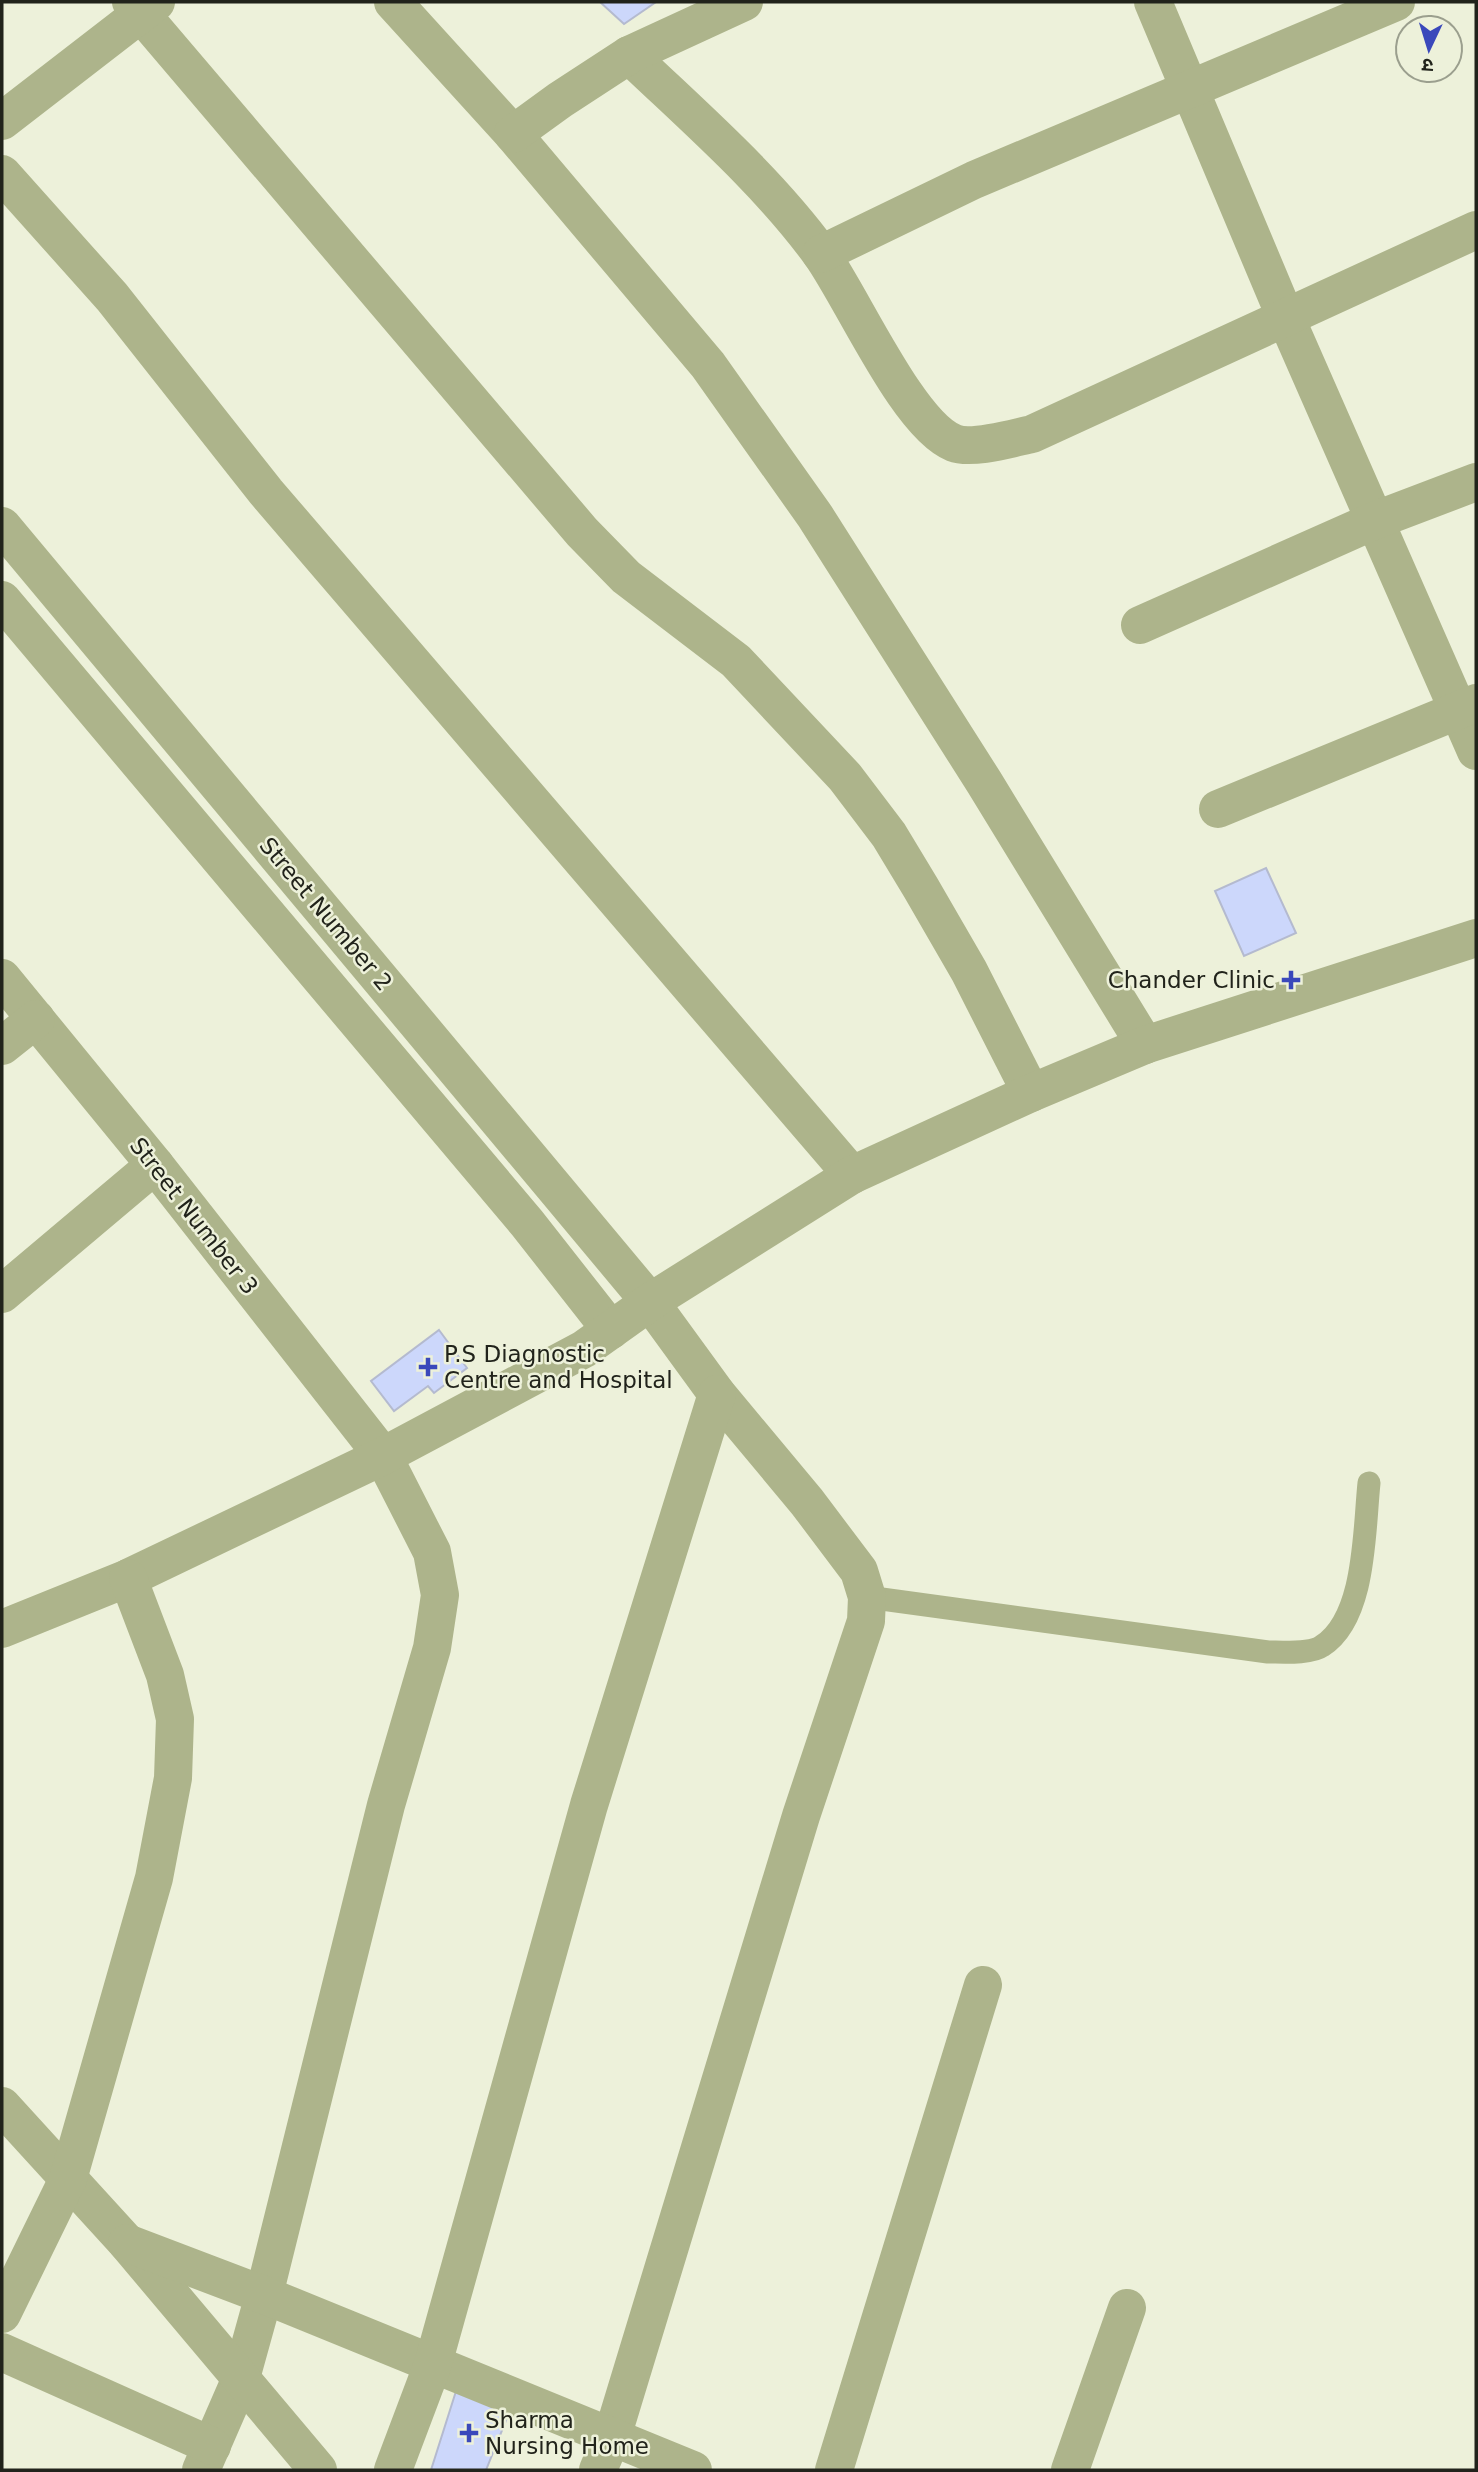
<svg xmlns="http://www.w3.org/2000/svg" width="1478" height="2472" font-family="'DejaVu Sans','Noto Sans Devanagari',sans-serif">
<rect width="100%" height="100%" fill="#edf1da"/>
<g fill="#ccd7fb" stroke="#b4bacf" stroke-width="2">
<path d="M600 2H656L624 24Z"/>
<path d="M1266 868 1296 933 1244 956 1215 891Z"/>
<path d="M439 1330 467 1368 434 1393 428 1386 394 1411 371 1381Z"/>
<path d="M457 2388 511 2408 486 2470H431Z"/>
</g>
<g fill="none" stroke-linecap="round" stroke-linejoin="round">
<path stroke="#adb48b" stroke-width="23" d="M867 1597 1268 1652C1282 1652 1311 1654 1322 1646 1366 1618 1364 1530 1369 1483"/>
<g stroke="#adb48b" stroke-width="38">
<path d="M131 2 582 532 626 577 736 661 845 777 889 835 921 888 969 971 1031 1093"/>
<path d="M393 2 513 134 708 365 815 516 984 782 1145 1045"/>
<path d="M1153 2 1285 316 1476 751"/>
<path d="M629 55C695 118 767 180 821 254 852 297 908 425 954 443 972 450 1013 438 1032 434L1476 230"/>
<path d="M2 121 156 2"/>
<path d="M513 134 560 100 629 55 744 2"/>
<path d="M2 174 112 297 266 492 852 1175"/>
<path d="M821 254 974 180 1396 2"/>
<path d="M2 526 650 1302 717 1394 807 1502 859 1571 867 1597 866 1621 801 1816 612 2437 598 2470"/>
<path d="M2 600 527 1223 611 1330"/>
<path d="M1140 625 1376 520 1476 482"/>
<path d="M1218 809 1476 703"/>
<path d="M2 978 155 1165 383 1456 432 1552 440 1595 432 1648 386 1805 264 2295 241 2378 201 2470"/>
<path d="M2 1046 36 1019"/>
<path d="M2 1294 155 1165"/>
<path d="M2 1629 128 1578 383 1456 584 1349 650 1302 852 1175 1031 1093 1145 1045 1476 938"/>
<path d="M2 2106 127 2243 318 2470"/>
<path d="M127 2243 264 2295 693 2470"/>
<path d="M2 2314 68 2179 154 1878 173 1778 175 1719 165 1675 128 1578"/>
<path d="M2 2352 212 2446"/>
<path d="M393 2470 433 2364 589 1805 717 1394"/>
<path d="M834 2470 983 1985"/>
<path d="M1070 2470 1127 2308"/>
</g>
</g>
<g fill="#3a48bb" stroke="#edf1da" stroke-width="2.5">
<path d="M1287.5 969.5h7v7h7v7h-7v7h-7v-7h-7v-7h7z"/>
<path d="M424.5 1356.5h7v7h7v7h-7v7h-7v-7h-7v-7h7z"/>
<path d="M465.5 2422.5h7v7h7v7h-7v7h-7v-7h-7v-7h7z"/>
</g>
<g text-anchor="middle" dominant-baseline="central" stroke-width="5" stroke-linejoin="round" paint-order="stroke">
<g font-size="23" fill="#21231b" stroke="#edf1da">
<text transform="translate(326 914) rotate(50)">Street Number 2</text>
<text transform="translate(194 1216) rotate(52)">Street Number 3</text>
</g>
<g font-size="23" fill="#21231b" stroke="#edf1da" text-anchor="start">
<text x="1275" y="980" text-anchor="end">Chander Clinic</text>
<text x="444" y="1354">P.S Diagnostic<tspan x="444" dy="26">Centre and Hospital</tspan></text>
<text x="485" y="2420">Sharma<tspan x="485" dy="26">Nursing Home</tspan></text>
</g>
</g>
<rect width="1478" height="2472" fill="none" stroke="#21231b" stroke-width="7"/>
<g transform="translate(1429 49) rotate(184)"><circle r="33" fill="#edf1da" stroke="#9b9f8e" stroke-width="2"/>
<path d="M0-5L12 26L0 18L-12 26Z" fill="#3a48bb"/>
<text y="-10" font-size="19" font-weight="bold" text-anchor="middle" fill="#21231b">उ</text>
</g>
</svg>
